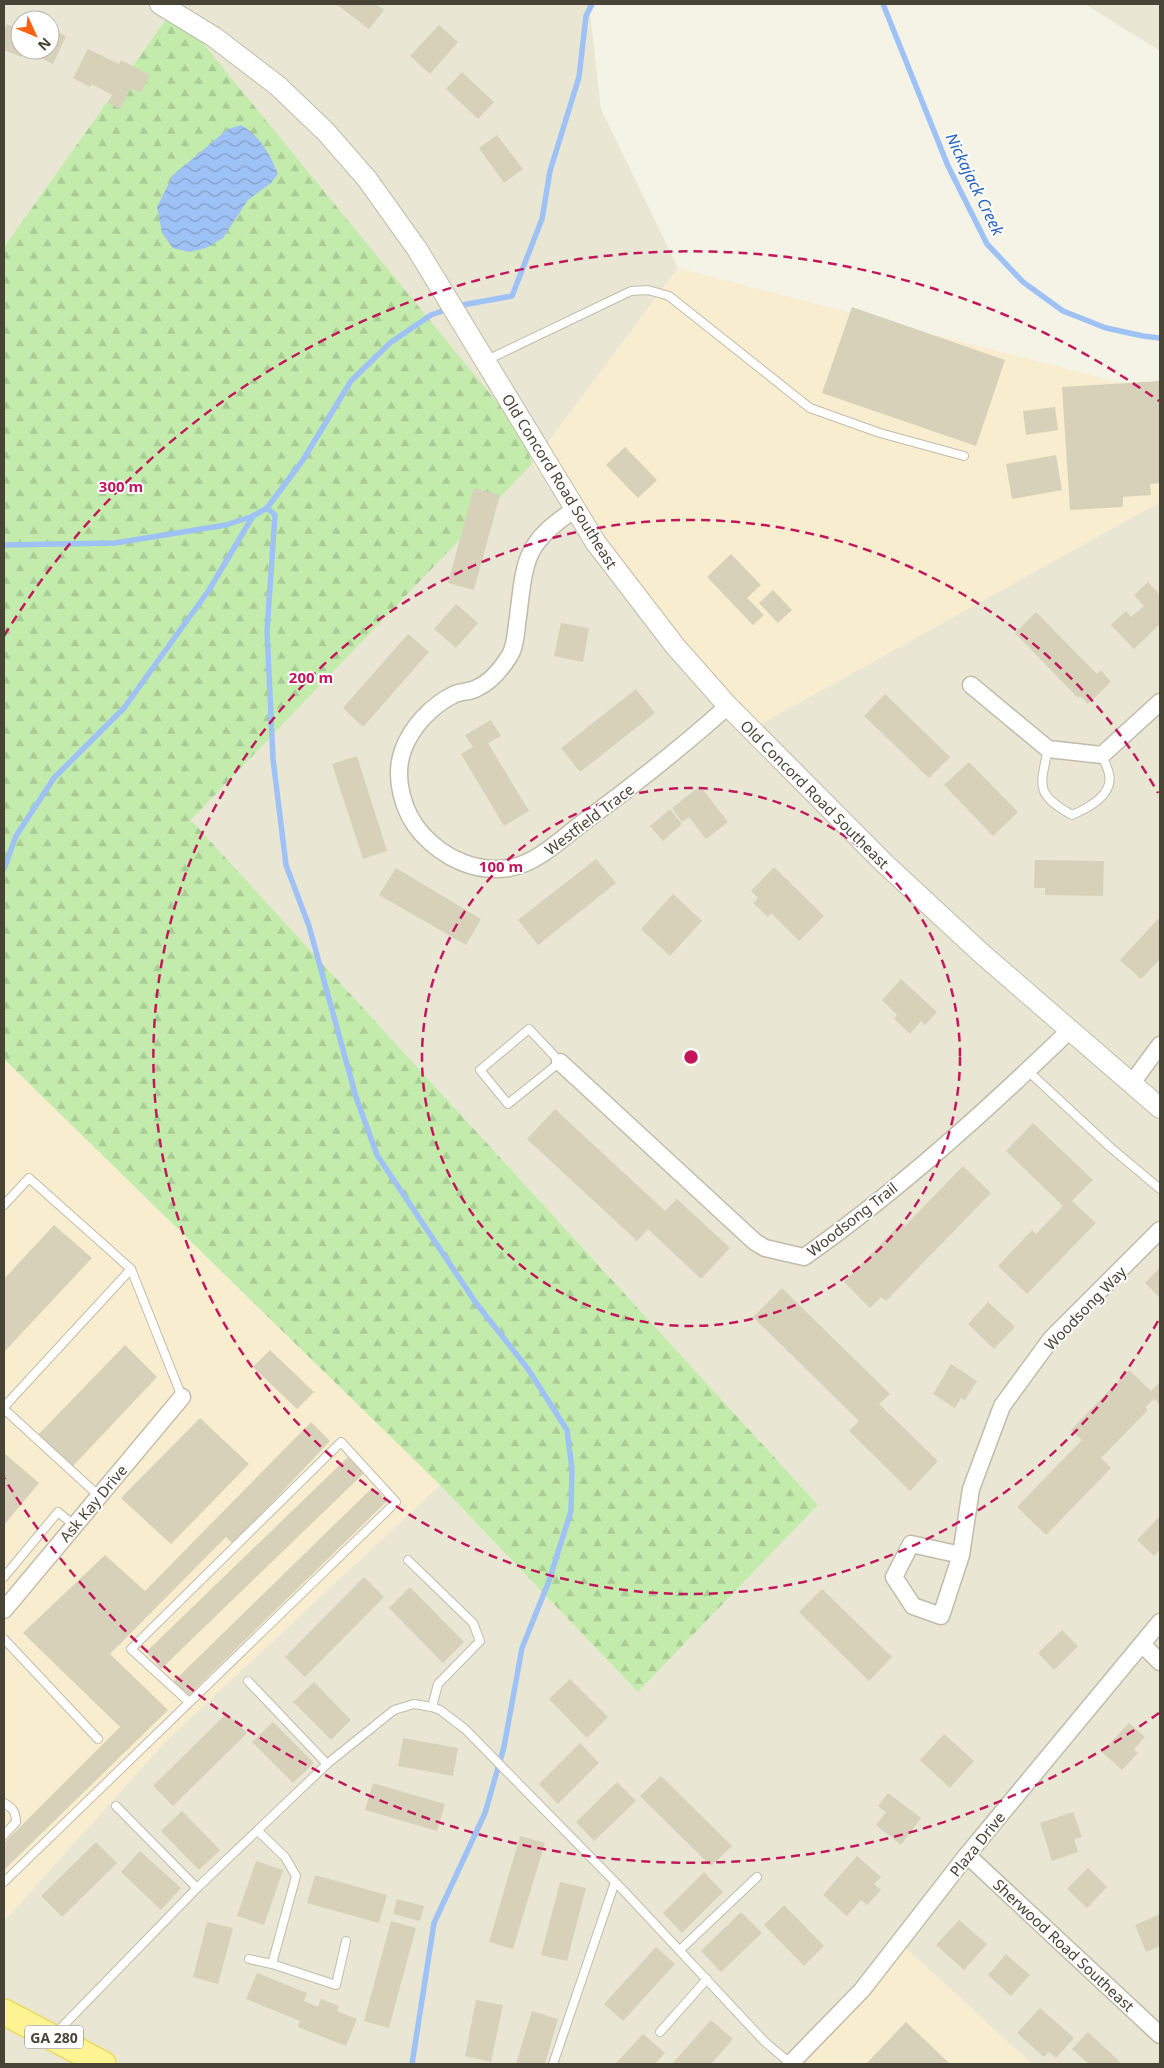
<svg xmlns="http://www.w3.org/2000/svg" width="1164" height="2068" font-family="'Noto Sans',sans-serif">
<defs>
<pattern id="forest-firs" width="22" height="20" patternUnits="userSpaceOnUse" patternTransform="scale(1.25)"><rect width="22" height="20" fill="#c3ecac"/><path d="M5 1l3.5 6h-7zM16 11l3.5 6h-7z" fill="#a9cc95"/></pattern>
<pattern id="water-waves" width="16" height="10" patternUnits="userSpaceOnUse" patternTransform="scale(1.25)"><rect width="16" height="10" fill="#9ec2f6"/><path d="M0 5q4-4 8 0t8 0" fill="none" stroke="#839fc8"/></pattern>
</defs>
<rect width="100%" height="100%" fill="#f4f3e6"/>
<g fill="#e9e6d4" fill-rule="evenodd">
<path d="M4 4H589L601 109 678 268 532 464 752 729 1160 502V2064H1032L899 1942 792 2064H4V1921L167 1740 440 1485 638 1692 818 1505 191 820 531 464 173 9 4 247ZM20 20H50V50H20Z"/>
<path d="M1085 4H1160V51Z"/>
</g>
<g fill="#f8eecf">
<path d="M678 268 1160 393V502L752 729 532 464Z"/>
<path d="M4 1059 440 1485 167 1740 4 1921Z"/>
<path d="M899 1942 1032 2064H792Z"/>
</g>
<path fill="url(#forest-firs)" d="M174 8 522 433 532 464 191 820 818 1505 638 1692 440 1485 4 1059V247Z"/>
<path fill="url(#water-waves)" d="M241 125C260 136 270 154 278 174L271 183 248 200 223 238 206 248 189 252 173 248 162 233 157 207 173 175 228 129Z"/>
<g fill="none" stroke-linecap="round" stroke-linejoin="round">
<g stroke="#9ec2f6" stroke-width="5.5">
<path d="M883 4 948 166 987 244 1023 282 1063 311 1106 328 1143 336 1160 338"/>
<path d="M457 306 512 296 542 219 550 171 579 77 586 16 592 4"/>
<path d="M267 508 275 515 267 631 273 759 286 865 309 926 356 1097 377 1155 476 1303 528 1369 567 1430 572 1469 571 1511 549 1581 522 1648 504 1747 485 1813 434 1923 412 2064"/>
<path d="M4 545 115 543 226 525 253 516 267 508 303 460 351 381 390 343 431 315 448 309"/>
<path d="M4 869 16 836 54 778 124 708 209 590 253 516"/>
</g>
</g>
<g fill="#d7d1ba">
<path d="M336 4H376L384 10 369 29Z"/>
<path d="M7 24 20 30V50H50V29L66 36 53 64 24 50 21 57 4 50V32Z"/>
<path d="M439 25 458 42 430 74 410 56Z"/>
<path d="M88 49 119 64 121 60 150 75 141 93 131 88 120 109 108 103 112 95 92 84 90 87 73 78Z"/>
<path d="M462 72 494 102 478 119 446 89Z"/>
<path d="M497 135 523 169 504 183 479 148Z"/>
<path d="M852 307 1005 360 976 446 822 393Z"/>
<path d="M1160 381V483L1150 484 1151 495 1123 497V507L1070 510 1062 387Z"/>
<path d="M1055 407 1058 430 1026 435 1023 411Z"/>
<path d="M625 447 657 480 638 498 606 465Z"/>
<path d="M1056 455 1062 490 1012 499 1006 464Z"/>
<path d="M474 488 500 495 474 590 448 583Z"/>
<path d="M731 554 761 585 747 598 764 615 753 625 707 577Z"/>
<path d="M1148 582 1160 595V624L1134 649 1111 625 1126 611 1131 617 1144 606 1134 595Z"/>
<path d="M773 590 792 610 778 623 759 603Z"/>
<path d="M456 604 478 623 456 648 434 629Z"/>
<path d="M1036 612 1097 674 1101 670 1111 682 1088 704 1080 696 1078 698 1015 633Z"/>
<path d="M561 623 589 628 583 662 554 656Z"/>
<path d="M408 634 429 652 363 727 343 708Z"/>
<path d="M636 689 655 713 580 772 561 748Z"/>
<path d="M885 694 950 757 929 778 864 716Z"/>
<path d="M491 720 501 736 488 743 529 811 504 826 461 754 473 747 465 735Z"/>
<path d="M357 756 387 851 363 859 332 764Z"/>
<path d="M969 762 1018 812 993 836 944 785Z"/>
<path d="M700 786 728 822 706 839 689 817 682 822 672 808Z"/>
<path d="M670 809 682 824 663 841 650 826Z"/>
<path d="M596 859 616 883 538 945 518 920Z"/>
<path d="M1035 860 1104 861 1103 896 1045 895V888H1034Z"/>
<path d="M774 867 824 916 799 941 771 913 768 917 753 903 758 898 751 891Z"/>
<path d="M396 868 481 919 466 945 379 895Z"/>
<path d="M673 894 702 921 670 956 641 929Z"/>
<path d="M1160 917V959L1141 979 1120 960Z"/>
<path d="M901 979 937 1012 925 1025 921 1021 910 1034 894 1019 897 1015 882 1000Z"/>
<path d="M555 1109 665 1211 677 1199 730 1248 701 1279 648 1229 637 1241 527 1139Z"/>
<path d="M1033 1123 1093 1180 1072 1201 1096 1223 1027 1294 998 1266 1032 1230 1036 1234 1063 1206 1006 1151Z"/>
<path d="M963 1166 991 1193 886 1301 881 1297 870 1308 844 1282 901 1223 905 1226Z"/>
<path d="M54 1225 92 1258 4 1352V1279Z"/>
<path d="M1160 1267V1298L1145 1283Z"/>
<path d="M782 1288 890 1394 879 1404 938 1461 910 1491 849 1431 859 1421 753 1317Z"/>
<path d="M988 1302 1015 1327 994 1349 968 1324Z"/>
<path d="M125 1345 157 1377 73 1466 38 1435Z"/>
<path d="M270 1350 314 1392 297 1409 253 1367Z"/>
<path d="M951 1364 977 1381 965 1400 961 1398 955 1408 933 1394Z"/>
<path d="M1129 1370 1151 1391 1160 1382V1405L1154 1399 1145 1407 1148 1410 1101 1458 1111 1468 1046 1535 1017 1507 1082 1440 1071 1430Z"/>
<path d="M200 1418 249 1464 171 1544 121 1498Z"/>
<path d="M311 1422 330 1441 233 1544 226 1537 110 1654 168 1710 4 1870V1843L120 1727 23 1633 105 1555 145 1591Z"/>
<path d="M4 1453 39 1483 4 1525Z"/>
<path d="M348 1457 364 1473 161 1669 146 1652Z"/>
<path d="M373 1487 387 1501 188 1696 173 1682Z"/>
<path d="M1160 1516V1549L1154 1556 1137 1540Z"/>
<path d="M364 1577 384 1597 305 1677 285 1657Z"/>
<path d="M410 1587 464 1642 443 1663 389 1608Z"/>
<path d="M822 1589 892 1657 869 1681 799 1612Z"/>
<path d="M1062 1630 1078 1646 1054 1670 1038 1653Z"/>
<path d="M570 1679 608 1717 587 1738 549 1699Z"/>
<path d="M314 1682 351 1720 331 1740 293 1702Z"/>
<path d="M227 1713 247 1733 173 1806 153 1786Z"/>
<path d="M273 1722 314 1763 293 1783 252 1742Z"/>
<path d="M1129 1723 1145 1737 1134 1749 1138 1753 1122 1770 1102 1752Z"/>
<path d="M944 1734 974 1761 950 1788 920 1760Z"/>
<path d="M403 1738 458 1748 453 1776 398 1766Z"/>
<path d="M580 1743 599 1763 558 1804 539 1784Z"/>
<path d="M661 1776 732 1846 711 1866 640 1796Z"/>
<path d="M617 1782 636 1801 594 1841 576 1822Z"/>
<path d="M373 1783 445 1804 437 1831 365 1810Z"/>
<path d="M888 1793 921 1818 901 1845 876 1825 886 1812 878 1806Z"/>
<path d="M182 1811 220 1850 199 1870 161 1831Z"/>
<path d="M1073 1812 1082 1837 1074 1839 1078 1852 1052 1861 1040 1823Z"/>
<path d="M520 1836 545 1843 513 1949 489 1942Z"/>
<path d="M96 1842 117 1863 62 1917 41 1896Z"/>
<path d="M140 1851 181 1888 161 1910 121 1872Z"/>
<path d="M857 1856 881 1877 874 1884 881 1890 867 1905 861 1900 847 1916 823 1895Z"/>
<path d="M256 1861 283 1870 264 1925 237 1916Z"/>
<path d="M1088 1868 1107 1887 1087 1908 1067 1889Z"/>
<path d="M704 1872 723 1892 682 1933 663 1913Z"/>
<path d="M315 1875 387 1895 379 1923 307 1903Z"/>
<path d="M560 1882 586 1888 567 1961 541 1955Z"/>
<path d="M397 1899 424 1906 420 1921 393 1914Z"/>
<path d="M784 1905 824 1946 804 1966 764 1925Z"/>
<path d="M741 1912 762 1933 721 1972 701 1951Z"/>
<path d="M1160 1914V1946L1146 1952 1135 1925Z"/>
<path d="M959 1920 987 1944 964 1970 936 1945Z"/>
<path d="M391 1921 416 1928 389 2028 364 2021Z"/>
<path d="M207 1922 233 1928 218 1984 193 1977Z"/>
<path d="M656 1947 675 1964 623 2021 604 2004Z"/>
<path d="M1006 1954 1030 1975 1011 1996 988 1975Z"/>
<path d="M257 1973 307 1993 304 2001 318 2007 321 1999 339 2006 337 2011 357 2019 346 2046 298 2027 300 2021 246 1999Z"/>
<path d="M476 2000 503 2005 491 2062 465 2056Z"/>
<path d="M1040 2008 1074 2038 1056 2058 1049 2052 1044 2057 1017 2033Z"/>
<path d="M532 2011 558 2019 545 2064H516Z"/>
<path d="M711 2020 733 2039 711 2064H672Z"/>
<path d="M906 2022 950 2064H866Z"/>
<path d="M1088 2032 1120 2062 1118 2064H1089L1072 2049Z"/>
<path d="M643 2034 665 2053 655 2064H615Z"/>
</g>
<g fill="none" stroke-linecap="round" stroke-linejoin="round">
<g stroke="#c0bca8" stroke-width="10">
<g id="service">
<path d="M487 360 631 291 648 290 669 296 810 408 880 433 964 456"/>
<path d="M1048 749C1040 787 1035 794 1072 815 1088 808 1114 795 1109 774 1108 768 1104 761 1102 755"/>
<path d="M529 1029 560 1062 508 1104 480 1070Z"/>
<path d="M1028 1071 1110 1147 1160 1189"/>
<path d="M4 1205 29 1178 131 1269 182 1397"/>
<path d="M4 1407 131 1269"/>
<path d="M4 1409 99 1496"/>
<path d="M408 1560 473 1623 480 1641 438 1684 432 1707"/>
<path d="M4 1577 58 1512 74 1525"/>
<path d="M4 1639 98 1739"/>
<path d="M248 1681 327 1764"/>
<path d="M4 1803C12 1808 16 1811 16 1822L4 1835"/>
<path d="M116 1806 197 1888"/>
<path d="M258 1831 285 1857 296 1876 272 1964 336 1985 346 1941"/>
<path d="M4 1882 396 1502 341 1442 131 1649 189 1702"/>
<path d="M680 1950 757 1877"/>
<path d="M249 1959 272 1964"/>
<path d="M660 2032 707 1979"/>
<path d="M54 2035 197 1888 327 1764 394 1710 414 1704 432 1707 440 1710 465 1729 623 1890 764 2041 791 2064"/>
<path d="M553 2064 615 1882"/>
</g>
</g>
<g stroke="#c0bca8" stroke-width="19">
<g id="minor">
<path d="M574 510C524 543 525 560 518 617 516 629 516 645 510 655 502 668 491 682 477 688 471 692 462 691 455 694 432 705 412 726 403 750 393 778 403 813 422 834 444 858 475 873 509 868 538 863 562 838 585 821 634 785 682 747 728 706"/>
<path d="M971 685 1048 749 1102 755 1160 702"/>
<path d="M560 1062 755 1242 765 1248 804 1257C898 1191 987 1110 1070 1030"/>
<path d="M1132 1083 1160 1045"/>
<path d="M961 1555 911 1544 894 1577 913 1606 941 1616 961 1555 971 1489 1002 1406 1051 1339 1160 1230"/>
<path d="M4 1610 182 1397"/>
<path d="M1143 1645 1160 1662"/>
<path d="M967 1855 1160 2035"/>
<path d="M790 2064 862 1990 967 1855 1160 1622"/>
</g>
</g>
<g stroke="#c0bca8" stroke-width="22">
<path id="tertiary" d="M160 4 214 37 278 86 326 132 367 179 417 249 596 543 675 646 728 706 883 862 981 953 1160 1108"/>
</g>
<g stroke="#ecdb5c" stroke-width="28">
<path id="primary" d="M4 2012 103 2064"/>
</g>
<use href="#service" stroke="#fff" stroke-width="8"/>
<use href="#minor" stroke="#fff" stroke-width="16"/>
<use href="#tertiary" stroke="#fff" stroke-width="20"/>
<use href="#primary" stroke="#fff494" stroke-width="25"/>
</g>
<g fill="none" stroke="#c2185b" stroke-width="2.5" stroke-dasharray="9 6">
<circle cx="691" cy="1057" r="269"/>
<path d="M1158 1321A537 537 0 1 1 1158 793"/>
<path d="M1159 1713A806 806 0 0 1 4 1478M4 636A806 806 0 0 1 1159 401"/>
</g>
<g text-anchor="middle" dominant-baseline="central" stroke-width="4" stroke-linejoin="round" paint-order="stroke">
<rect fill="#fff" stroke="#7f7c72" stroke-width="1" x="25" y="2025.5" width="58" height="23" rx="4"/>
<g font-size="14" font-weight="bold" fill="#484435">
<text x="54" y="2037">GA 280</text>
</g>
<g font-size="15" fill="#484435" stroke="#fff">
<text transform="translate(560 481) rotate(58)">Old Concord Road Southeast</text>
<text transform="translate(815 794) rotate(45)">Old Concord Road Southeast</text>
<text transform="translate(589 819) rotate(-37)">Westfield Trace</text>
<text transform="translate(852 1219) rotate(-38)">Woodsong Trail</text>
<text transform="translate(1085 1308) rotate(-46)">Woodsong Way</text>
<text transform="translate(93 1503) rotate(-50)">Ask Kay Drive</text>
<text transform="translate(977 1844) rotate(-51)">Plaza Drive</text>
<text transform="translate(1064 1945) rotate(43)">Sherwood Road Southeast</text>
</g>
<g font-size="16" font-style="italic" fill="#2661bc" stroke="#fff">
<text transform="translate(975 184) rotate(64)">Nickajack Creek</text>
</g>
</g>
<circle cx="691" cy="1057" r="8" fill="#c2185b" stroke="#fff" stroke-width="2.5"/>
<g font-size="15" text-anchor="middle" font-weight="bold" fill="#c2185b" stroke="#fff" stroke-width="4" stroke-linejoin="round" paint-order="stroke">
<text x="121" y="492">300 m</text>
<text x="311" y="683">200 m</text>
<text x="501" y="872">100 m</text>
</g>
<rect width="1164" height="2068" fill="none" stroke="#484435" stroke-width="10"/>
<g transform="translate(35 35) rotate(134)"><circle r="24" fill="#ffffff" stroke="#b6b4ae"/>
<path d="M0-4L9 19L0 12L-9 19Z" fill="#ff6112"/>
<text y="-8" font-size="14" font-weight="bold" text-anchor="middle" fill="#484435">N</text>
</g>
</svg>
